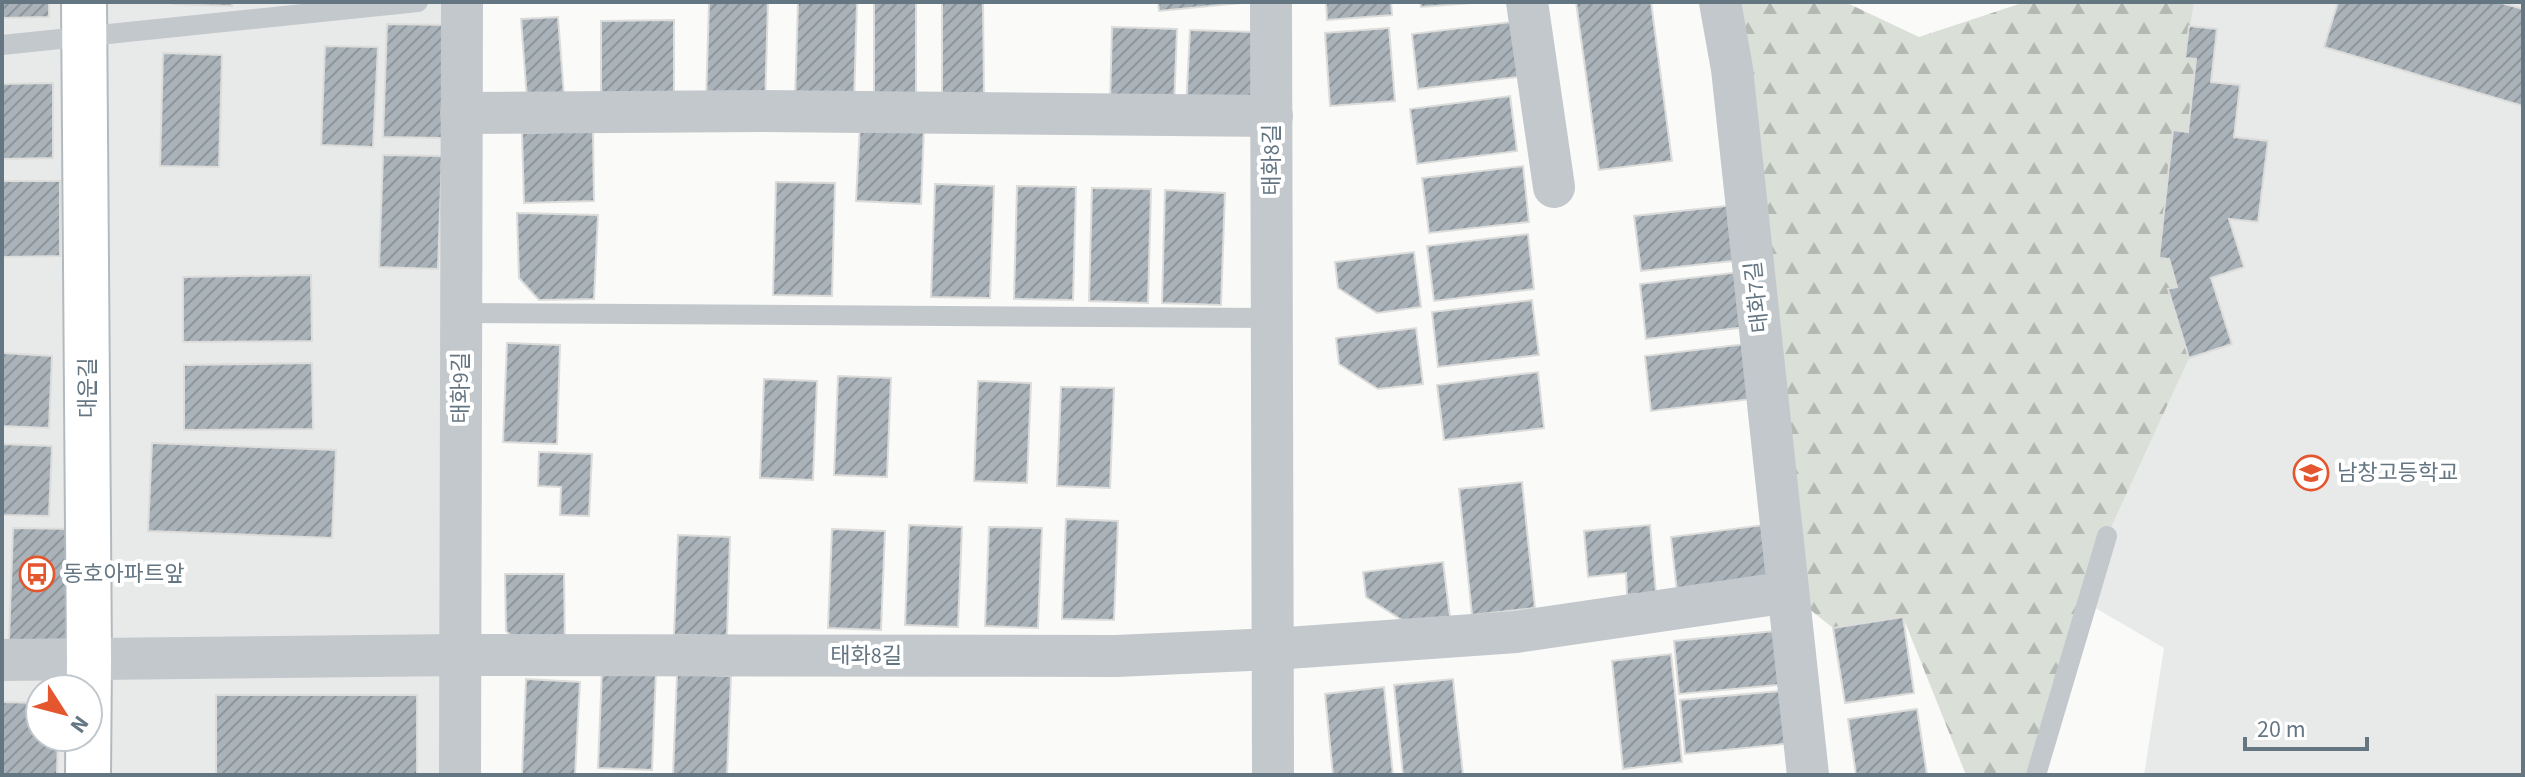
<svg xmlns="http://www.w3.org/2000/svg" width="2525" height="777" font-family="'Source Sans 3','Noto Sans KR',sans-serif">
<defs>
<pattern id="forest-firs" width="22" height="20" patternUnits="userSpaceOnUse" patternTransform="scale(2)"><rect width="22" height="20" fill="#dadfd7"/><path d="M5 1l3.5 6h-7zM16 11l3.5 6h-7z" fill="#b4b9b4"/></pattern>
<pattern id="building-hatch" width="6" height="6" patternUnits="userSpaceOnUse" patternTransform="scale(2)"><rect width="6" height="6" fill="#aab3b9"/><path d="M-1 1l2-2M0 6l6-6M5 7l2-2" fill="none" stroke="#8e969c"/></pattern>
</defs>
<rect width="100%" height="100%" fill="#fafaf8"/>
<g fill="#e8e9e9" fill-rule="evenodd">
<path d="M2 2H462L459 775H2ZM40 689H87L88 737H40Z"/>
<path d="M2156 2H2523V775H2144L2164 648 2090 605Z"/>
</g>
<path fill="url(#forest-firs)" d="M1716 2H1845L1919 37 2025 2H2194L2185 57 2196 59 2188 132 2173 131 2159 258 2169 259 2177 287 2169 289 2189 358 2107 536 2036 775H1966L1903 617 1833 628 1788 592Z"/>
<g fill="url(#building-hatch)" stroke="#dcdcda" stroke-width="2">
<path d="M2 2H49V17L2 18Z"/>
<path d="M173 2H232V6L173 4Z"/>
<path d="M709 2H768L765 105 706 103Z"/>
<path d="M798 2H857L854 102 795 100Z"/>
<rect x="874" y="2" width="42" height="92"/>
<path d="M942 2H983L984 98H942Z"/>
<path d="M1158 2H1252L1159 11Z"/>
<path d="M1326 2H1391L1392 15 1327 20Z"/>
<path d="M1420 2H1485L1421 7Z"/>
<path d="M1576 2H1651L1672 161 1599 170Z"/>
<path d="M2338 2H2498L2523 9V106L2324 47Z"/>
<path d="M558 17 564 96 527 99 521 19Z"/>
<path d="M674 20V97H601V21Z"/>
<path d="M1511 22 1518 77 1418 89 1412 34Z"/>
<path d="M387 24 446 25 442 138 383 137Z"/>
<path d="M2189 26 2217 29 2211 82 2240 85 2234 137 2268 141 2258 222 2229 219 2244 267 2211 278 2232 344 2189 358 2168 289 2177 287 2169 259 2159 258 2173 130 2188 132 2196 59 2185 58Z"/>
<path d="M1112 27 1177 29 1174 107 1110 104Z"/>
<path d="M1389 28 1395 101 1330 106 1325 33Z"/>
<path d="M1190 30 1254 32 1251 109 1186 108Z"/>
<path d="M325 46 378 47 373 147 321 145Z"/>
<path d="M163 53 222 55 219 167 160 166Z"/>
<path d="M53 83V158L2 159V84Z"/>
<path d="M1510 96 1517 151 1417 164 1410 109Z"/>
<path d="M860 124 924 127 921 204 856 201Z"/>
<path d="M593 131 594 201 524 203 522 133Z"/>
<path d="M383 155 442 156 438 269 379 267Z"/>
<path d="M1523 166 1529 222 1429 233 1422 178Z"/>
<path d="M3 181H60V256L3 257Z"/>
<path d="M776 182 835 183 832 296 773 295Z"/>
<path d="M935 184 994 186 990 298 931 297Z"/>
<path d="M1017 186 1076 187 1073 300 1014 299Z"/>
<path d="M1092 188 1151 189 1148 303 1089 301Z"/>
<path d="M1165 190 1225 193 1221 305 1162 303Z"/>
<path d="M1735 205 1741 260 1641 271 1634 216Z"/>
<path d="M517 213 598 215 594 299 539 300 519 278Z"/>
<path d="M1528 234 1534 289 1434 301 1427 246Z"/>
<path d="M1414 252 1421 307 1377 313 1338 288 1335 262Z"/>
<path d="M1740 272 1746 327 1646 339 1640 284Z"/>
<path d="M311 275 312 341 183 342V277Z"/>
<path d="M1532 300 1539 355 1438 367 1432 312Z"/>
<path d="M1416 328 1423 384 1378 389 1339 364 1336 338Z"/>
<path d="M507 343 560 345 557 444 503 442Z"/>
<path d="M1745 344 1752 399 1651 411 1645 356Z"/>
<path d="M2 353 52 356 49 428 2 426Z"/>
<path d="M312 363 313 429 184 430V365Z"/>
<path d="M1538 372 1544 428 1444 440 1437 385Z"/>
<path d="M838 376 891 378 887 477 834 475Z"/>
<path d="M764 379 817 381 813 480 760 478Z"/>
<path d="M978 381 1031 383 1027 483 974 481Z"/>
<path d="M1061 387 1114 388 1110 488 1057 486Z"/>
<path d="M152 443 336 450 332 538 148 531Z"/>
<path d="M2 444 52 446 49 516 2 515Z"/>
<path d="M539 452 592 454 589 516 560 515 561 487 538 486Z"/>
<path d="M1522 482 1535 608 1472 615 1459 489Z"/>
<path d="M1066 519 1118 521 1114 620 1062 619Z"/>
<path d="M1771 524 1778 579 1677 592 1671 537Z"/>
<path d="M909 525 962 527 958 627 905 625Z"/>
<path d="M1650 525 1656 593 1627 595 1626 573 1588 577 1584 531Z"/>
<path d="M989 527 1042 528 1038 628 985 626Z"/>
<path d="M13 528 72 529 68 642 9 641Z"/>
<path d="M832 529 885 531 881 630 828 628Z"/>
<path d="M678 535 730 537 727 636 674 635Z"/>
<path d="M1443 562 1450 617 1405 622 1366 597 1363 572Z"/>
<path d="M505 574H564L565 648H524L506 631Z"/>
<path d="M1903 617 1914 693 1845 703 1833 628Z"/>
<path d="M1784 630 1789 684 1679 694 1674 641Z"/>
<path d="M1671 654 1682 762 1623 769 1612 661Z"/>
<path d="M602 669 656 671 652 770 598 768Z"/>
<path d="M677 674 731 676 727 775 673 774Z"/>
<path d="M526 679 580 682 575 775H522Z"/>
<path d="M1453 679 1463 775H1403L1394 685Z"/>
<path d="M1384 687 1393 775H1333L1325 694Z"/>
<path d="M1790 690 1794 743 1685 754 1680 700Z"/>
<rect x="216" y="695" width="201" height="80"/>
<path d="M2 702 40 703V737H58L57 775H2Z"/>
<path d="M1917 709 1927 775H1856L1848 719Z"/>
</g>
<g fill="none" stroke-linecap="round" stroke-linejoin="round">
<g stroke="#b3babf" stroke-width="48">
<path id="secondary" d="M84 2 89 659 88 775"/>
</g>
<g stroke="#c3c8cc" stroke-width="20">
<path d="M2 45 418 2"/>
<path d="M461 313 1272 318"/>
<path d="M2036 775 2107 536"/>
</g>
<g stroke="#c3c8cc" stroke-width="42">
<path d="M1271 2 1273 775"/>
<path d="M1527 2 1554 187"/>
<path d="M1720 2 1732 69 1808 775"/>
<path d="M461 113 763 111 1272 116"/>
<path d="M2 660 460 655 1116 656 1273 649 1516 632 1788 592"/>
<path d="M460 775 462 2"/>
</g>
<use href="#secondary" stroke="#fff" stroke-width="44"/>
</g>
<defs>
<g id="school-ring" transform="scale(1.8)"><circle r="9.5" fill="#fff" stroke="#e4572e" stroke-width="1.5"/><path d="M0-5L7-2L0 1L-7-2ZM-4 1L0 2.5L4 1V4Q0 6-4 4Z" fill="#e4572e"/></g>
<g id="bus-ring" transform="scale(1.8)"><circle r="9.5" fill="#fff" stroke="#e4572e" stroke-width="1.5"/><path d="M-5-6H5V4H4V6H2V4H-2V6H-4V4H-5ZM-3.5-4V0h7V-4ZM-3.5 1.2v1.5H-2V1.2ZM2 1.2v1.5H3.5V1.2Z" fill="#e4572e"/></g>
</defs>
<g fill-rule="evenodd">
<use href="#school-ring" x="2311" y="473"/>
<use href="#bus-ring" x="37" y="574"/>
</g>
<g text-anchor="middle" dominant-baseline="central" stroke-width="8" stroke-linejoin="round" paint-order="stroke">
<g font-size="22" fill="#657683" stroke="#fff">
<text transform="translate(1272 160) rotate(-90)">태화8길</text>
<text transform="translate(1757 297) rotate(-96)">태화7길</text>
<text transform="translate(88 388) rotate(-90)">대운길</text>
<text transform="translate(461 388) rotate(-90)">태화9길</text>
<text x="866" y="656">태화8길</text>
</g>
<g font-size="22" fill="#657683" stroke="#fff" text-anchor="start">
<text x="2337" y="473">남창고등학교</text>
<text x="63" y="574">동호아파트앞</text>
</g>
</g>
<rect width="2525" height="777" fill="none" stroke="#657683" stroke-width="8"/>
<g transform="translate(64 713) rotate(126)"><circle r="38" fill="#ffffff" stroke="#c1c8cd" stroke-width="2"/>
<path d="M0-6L14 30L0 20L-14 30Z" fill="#e4572e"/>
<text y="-12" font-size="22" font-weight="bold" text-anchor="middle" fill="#657683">N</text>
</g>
<path d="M2245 737v12h122v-12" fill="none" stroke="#657683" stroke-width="4"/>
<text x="2257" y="737" font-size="24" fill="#657683" stroke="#ffffff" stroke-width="6" paint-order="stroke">20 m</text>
</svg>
